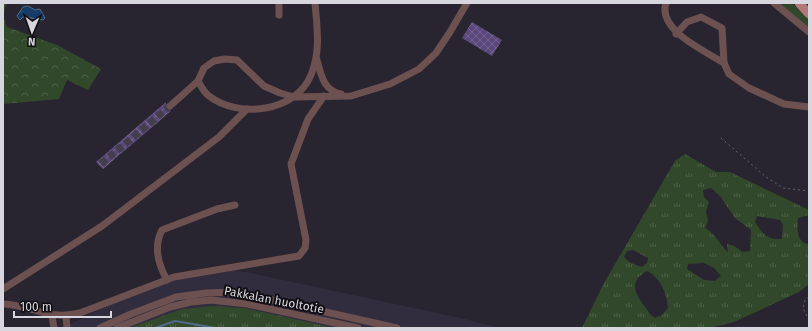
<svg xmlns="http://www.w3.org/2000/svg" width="812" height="331" font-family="'Fira Sans',sans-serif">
<defs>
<pattern id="grass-tufts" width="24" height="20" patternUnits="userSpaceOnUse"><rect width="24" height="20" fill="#31482b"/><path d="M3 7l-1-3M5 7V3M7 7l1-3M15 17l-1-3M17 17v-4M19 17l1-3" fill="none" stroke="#4e6249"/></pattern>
<pattern id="forest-crowns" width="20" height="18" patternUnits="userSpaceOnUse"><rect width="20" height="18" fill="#31482b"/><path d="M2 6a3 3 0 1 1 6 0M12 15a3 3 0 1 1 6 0" fill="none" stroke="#4e6249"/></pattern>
<pattern id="water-ripples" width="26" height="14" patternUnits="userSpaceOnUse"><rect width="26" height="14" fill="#153c66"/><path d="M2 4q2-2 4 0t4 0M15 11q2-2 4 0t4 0" fill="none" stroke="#36577b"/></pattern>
<pattern id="building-cross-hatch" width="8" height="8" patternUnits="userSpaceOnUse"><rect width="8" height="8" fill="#5a487c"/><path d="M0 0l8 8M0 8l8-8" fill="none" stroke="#71628e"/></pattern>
</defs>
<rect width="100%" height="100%" fill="#282530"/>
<g fill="#322d3e">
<path d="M236 270 465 319 500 328H63L123 298 174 280Z"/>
<path d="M737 326 777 327 787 328H721Z"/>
</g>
<g fill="url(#grass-tufts)" fill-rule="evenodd">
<path d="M780 3H791L809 19V29Z"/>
<path d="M685 154 716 172H730L809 210V215L798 218C797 228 796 243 809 244V284L799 292 734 322 709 328H582L604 283 675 161ZM711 188 720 196 735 218 751 230 750 251 743 252 734 246 727 244 728 252C719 244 716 234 705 228L708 221 706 212 709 202 704 197 703 190ZM757 216 780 220 783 225 782 239C767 240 763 234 755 222ZM633 250 648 258 647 263 642 267 629 262 624 257 627 251ZM704 263 714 268 721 276 715 281 704 280 687 269 688 264ZM647 271C661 278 667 294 668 308L662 315 655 318C650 315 648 311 645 307 634 293 629 281 647 271Z"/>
<path d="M212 306 244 308 335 328H129L182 309Z"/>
</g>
<path fill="url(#forest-crowns)" d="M3 3H7C3 12 3 18 7 27L57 45 101 69 88 90 67 80 59 99 3 104Z"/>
<path fill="url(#water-ripples)" stroke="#4f6a8a" d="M28 6 35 10 40 9 45 18 43 20 23 17 20 20 17 16 23 7Z"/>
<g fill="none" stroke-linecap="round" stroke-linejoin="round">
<path stroke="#4f6a8a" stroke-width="2" d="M155 328 175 321 216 328"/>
</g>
<g fill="url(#building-cross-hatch)">
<path d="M472 22 502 40 492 56 462 38Z"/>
<path d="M166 102V109L171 111 103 169 96 162Z"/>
</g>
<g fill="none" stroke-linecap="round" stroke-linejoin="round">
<path stroke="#423f4a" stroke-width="7" stroke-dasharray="7 3.5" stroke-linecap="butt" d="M101 164 170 106"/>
<g stroke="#67646e" stroke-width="1" stroke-dasharray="2 3" stroke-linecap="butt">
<path d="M721 138 766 177 783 188 809 191"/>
<path d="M809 297 805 300 803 308 809 320"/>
</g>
<g stroke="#6d5150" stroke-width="7">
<path d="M315 3C317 28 321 51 311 75 296 112 239 119 209 96 204 92 201 86 198 81L204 68 214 61 225 59 237 60 264 86 280 93 294 97 351 96 390 84 419 69 436 53 450 32 467 3"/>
<path d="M666 3C657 30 705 51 724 63"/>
<path d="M774 3 809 32"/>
<path d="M279 15V3"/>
<path d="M676 34 687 22 701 17 722 28 724 63 729 74 749 88 784 104 809 107"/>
<path d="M317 60C321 75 324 91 341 94"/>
<path d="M170 106 198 81"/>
<path d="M167 280C158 264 153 247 162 230L217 209 235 205"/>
<path d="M3 289 102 226 219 137 247 109"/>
<path d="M3 304C33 305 47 321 80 313L174 277 299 256 305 248 306 240 291 164 308 119 324 96"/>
<path d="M52 316 54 328"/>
<path d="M66 317 67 328"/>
<path d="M100 328 131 314 176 297 206 293 237 292 397 328"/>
<path d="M117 328 170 307 191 302 211 300 247 304 358 328"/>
</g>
<path stroke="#b27878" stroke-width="9" d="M799 3 809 14"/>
</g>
<g text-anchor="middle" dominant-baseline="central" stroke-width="4" stroke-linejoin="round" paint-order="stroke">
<g font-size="12" fill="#d7d5dd" stroke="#110f14">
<text transform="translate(274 300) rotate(11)">Pakkalan huoltotie</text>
</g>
</g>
<rect width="812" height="331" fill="none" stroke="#d7d5dd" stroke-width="8"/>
<g transform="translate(32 32) rotate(182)" stroke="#110f14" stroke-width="3" paint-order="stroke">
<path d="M0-3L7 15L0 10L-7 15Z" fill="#d7d5dd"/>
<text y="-6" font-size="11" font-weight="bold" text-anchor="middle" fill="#d7d5dd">N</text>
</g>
<path d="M14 311v6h97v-6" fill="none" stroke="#d7d5dd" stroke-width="2"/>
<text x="20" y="311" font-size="12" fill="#d7d5dd" stroke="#110f14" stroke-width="3" paint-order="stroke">100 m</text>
</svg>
